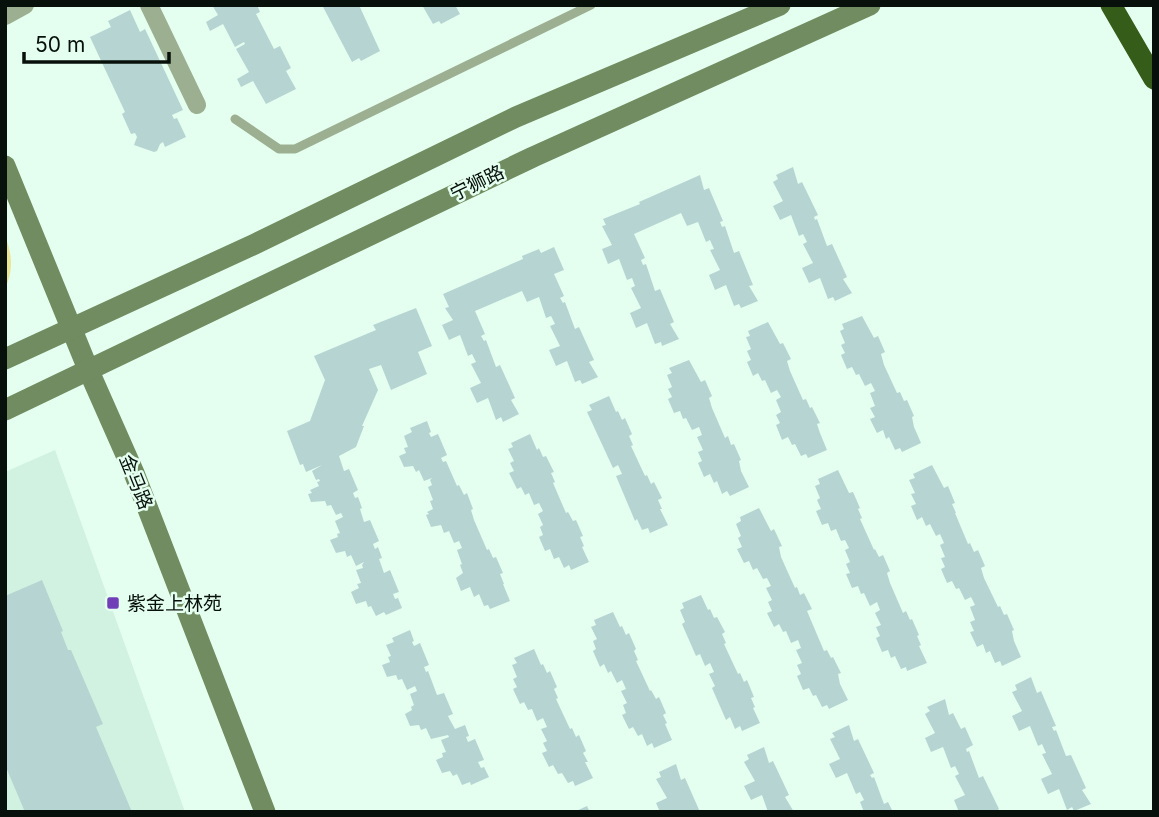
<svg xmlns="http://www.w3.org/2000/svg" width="1159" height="817" font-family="Inter,'Noto Sans SC',sans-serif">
<rect width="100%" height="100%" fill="#e4fef0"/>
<path fill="#d1f2e0" d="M55 450 185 812H5V472Z"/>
<path fill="#e9e796" d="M5 236C12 253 14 271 5 288Z"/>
<g fill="#b6d5d2">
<path d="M212 5H257L260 12 256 14 274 49 280 46 291 68 286 71 296 89 266 104 253 81 241 87 237 79 249 72 236 49 245 44 244 42 235 47 223 24 210 31 206 22 218 15Z"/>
<path d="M322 5H359L380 51 361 61 359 58 352 62Z"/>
<path d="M422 5H455L460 14 441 24 439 21 433 24Z"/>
<path d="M130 10 140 32 145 29 183 110 172 115 174 119 177 118 186 137 165 147 163 142 160 144 157 151 154 152 134 145 137 137 135 133 131 134 122 114 125 112 90 37 111 27 108 21Z"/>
<path d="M793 167 798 184 802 182 818 215 814 217 815 220 817 219 827 246 832 244 847 277 843 279 852 293 835 301 833 297 828 299 820 278 809 283 802 268 813 263 803 244 807 242 803 234 799 236 791 215 780 220 773 206 783 201 773 182 778 179 776 175Z"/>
<path d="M700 175 704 190 709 188 723 221 720 222 722 227 725 226 734 253 739 251 753 285 749 286 758 301 741 308 739 304 734 306 726 285 715 290 709 275 720 270 710 250 714 249 710 240 706 242 698 222 687 226 681 213 634 234 645 258 641 260 643 265 646 264 655 291 660 289 674 322 670 324 679 339 662 346 661 342 655 344 647 323 636 328 630 313 641 308 631 288 635 286 632 278 627 280 619 259 608 264 602 249 612 245 602 226 606 225 603 219 640 204 639 202Z"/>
<path d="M554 247 564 270 554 274 564 296 560 298 563 303 565 302 575 329 579 327 594 360 589 362 598 377 582 384 580 380 575 382 567 361 556 366 549 350 560 346 550 326 555 324 551 316 546 318 539 297 527 302 522 291 475 311 485 334 481 336 484 341 486 340 496 367 500 365 515 398 511 400 519 414 503 422 501 417 496 420 488 398 477 403 470 388 481 383 471 364 476 362 472 354 468 356 460 335 449 340 442 325 453 320 445 308 449 307 443 294 523 259 522 256 539 249 541 253Z"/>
<path d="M416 308 432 346 418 352 427 374 391 390 381 365 369 369 378 390 362 426H364L356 447 339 456 344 471 349 469 358 490 353 493 355 498 358 497 362 508 360 509 364 522 370 520 379 541 373 544 375 549 378 547 382 558 379 559 384 573 390 570 399 592 393 594 395 599 398 598 402 608 386 615 384 612 376 616 371 606 368 607 366 601 356 604 351 592 359 588 357 584 361 583 356 570 363 568 362 565 364 562 356 566 351 555 347 557 345 551 336 553 330 540 338 537 337 534 340 533 335 521 343 517 341 513 336 515 331 505 327 506 325 501 311 502 308 494 312 493 310 490 319 486 317 482 320 481 319 479 316 480 312 471 322 465 306 472 303 464 300 465 287 431 310 421 325 380 314 356 376 330 373 325Z"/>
<path d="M862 316 874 338 878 336 885 352 881 354 884 365 897 393 900 392 904 401 907 400 914 416 912 417 914 427 921 443 902 452 900 448 895 450 889 437 886 439 883 430 877 433 870 419 875 417 870 408 875 406 870 393 875 391 871 383 865 386 859 374 856 375 852 367 847 369 841 355 845 353 841 345 845 343 840 331 844 329 842 324Z"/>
<path d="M768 322 780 344 783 343 791 359 787 361 790 371 803 400 806 399 810 408 812 407 820 423 817 424 820 433 827 450 808 458 806 454 801 456 795 444 792 445 788 437 782 440 776 425 780 423 776 415 781 412 776 400 781 397 777 390 771 393 765 380 762 381 758 373 753 376 747 362 751 360 747 351 751 349 746 337 750 336 748 331Z"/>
<path d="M689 360 701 382 705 380 712 396 709 398 712 408 725 438 728 436 731 445 734 444 741 460 739 461 741 471 749 487 730 496 727 491 722 494 717 481 714 483 710 474 704 477 698 463 702 461 698 452 703 450 697 437 702 435 699 427 692 430 686 418 683 419 680 411 674 413 668 399 672 397 668 389 672 387 667 375 672 373 669 368Z"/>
<path d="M609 396 616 412 618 411 622 420 625 418 632 434 629 436 633 445 631 446 645 476 647 475 651 484 654 482 662 498 658 500 662 509H660L668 525 650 533 648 528 642 530 637 519 635 521 616 476 622 474 618 465 613 468 587 412 592 410 589 405Z"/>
<path d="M427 421 431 432 429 433 431 437 438 434 447 455 441 458 443 462 446 461 457 486 459 485 464 495 467 493 473 509 471 510 474 520 487 550 489 549 493 558 496 557 503 573 500 574 504 584H503L510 601 490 609 488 605 484 606 479 594 474 597 470 587 461 591 456 578 463 573 460 565 462 564 457 550 462 548 459 541 454 543 449 531 444 533 441 525 431 527 426 515 429 514 427 512 433 509 430 501 433 500 428 487 432 485 430 480 432 478 424 481 419 470 416 472 413 466 404 467 399 456 406 453 404 448 408 447 404 436 412 432 410 428Z"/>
<path d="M530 434 537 450 539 448 543 457 546 456 554 472 551 473 555 482 553 483 566 513 568 512 573 521 576 520 583 536 580 537 584 546 582 547 589 562 571 570 569 565 564 568 559 557 554 559 550 549 545 551 539 537 543 535 540 527 543 525 538 514 543 511 539 503 534 505 529 493 525 495 521 487 517 489 509 473 514 471 510 463 514 461 508 449 513 447 511 443Z"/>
<path d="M932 465 944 488 948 486 955 503 952 504 956 513H955L968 544 970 543 974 552 978 550 985 566 981 568 984 578 998 607 1000 606 1004 615 1007 614 1014 630 1012 631 1014 641 1021 657 1002 666 1000 661 995 663 990 651 986 653 983 644 977 647 970 632 974 631 970 622 975 620 970 607 975 605 971 597 965 600 959 588 956 589 952 581 947 583 941 569 945 567 941 558 945 557 940 545 944 543 940 534 936 536 930 524 926 526 922 517 917 520 911 506 916 504 911 494 915 493 909 480 915 478 913 474Z"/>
<path d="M838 470 849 493 853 492 860 508 858 509 862 518 860 519 874 550 875 549 879 557 883 555 890 571 887 573 890 583 903 613 906 611 910 620 912 619 919 635 917 636 921 645 919 646 927 663 907 671 906 667 901 669 895 656 891 658 888 650 882 652 876 638 880 636 876 627 881 625 875 613 880 610 877 602 870 606 864 593 861 594 858 586 852 588 846 574 850 573 846 564 850 562 845 550 849 548 845 540 841 541 836 529 831 531 828 523 822 525 816 511 821 509 817 500 820 498 815 486 820 484 818 479Z"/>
<path d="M759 508 771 531 774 529 782 546 779 547 781 557 795 588 797 587 800 595 804 593 812 609 807 611 824 651 827 650 831 658 833 657 841 673 838 674 840 684 848 700 829 709 827 705 822 707 816 695 813 696 809 688 803 690 797 676 801 674 797 665 802 663 796 650 801 648 798 640 791 643 786 631 783 632 779 624 774 627 767 613 772 611 768 602 772 600 766 588 771 586 767 578 763 579 757 568 753 570 749 561 744 563 737 549 742 547 738 538 741 536 736 524 741 521 740 517Z"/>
<path d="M42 580 63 631 61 632 68 650H71L103 724 96 727 132 812H25L5 765V596Z"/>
<path d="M701 595 708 610 710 609 714 618 717 617 725 632 722 634 726 643 724 644 738 674 740 673 744 682 747 680 754 697 751 698 755 707 753 708 760 723 742 731 740 726 735 729 730 717 726 720 712 688 715 686 709 674 714 672 710 663 705 666 700 654 696 656 682 624 685 622 680 610 684 608 682 603Z"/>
<path d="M613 612 620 627 622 626 626 635 629 633 636 649 634 651 638 660 636 661 650 691 651 690 656 699 659 697 666 713 663 715 667 723 665 724 672 740 654 748 652 743 647 746 642 734 638 736 633 727 629 729 622 715 626 713 623 705 627 703 621 691 626 689 622 680 617 683 611 671 608 673 604 664 600 667 593 651 596 649 593 641 597 639 591 627 596 625 594 620Z"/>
<path d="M410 630 414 641 412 642 414 646 420 643 429 665 424 667 426 672 428 671 437 695 444 693 453 714 448 716 450 720 455 729 465 725 469 736 466 737 468 742 475 739 484 760 478 762 481 768 484 767 489 777 471 785 470 782 462 785 457 774 453 776 450 771 442 773 436 760 443 757 442 753 446 752 441 740 449 737 448 735 431 739 426 728 421 730 419 725 410 726 405 714 412 710 411 707 414 705 410 694 417 691 415 686 407 690 402 679 398 680 396 675 387 677 382 665 390 662 388 657 391 656 386 645 394 642 392 638Z"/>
<path d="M534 649 541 665 543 664 547 673 550 671 557 687 554 689 558 698 556 699 570 729 572 728 576 737 579 735 586 751 583 753 588 762H585L593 778 575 786 573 781 568 783 562 773 558 774 553 765 549 767 542 753 547 751 543 743 547 741 541 729 547 727 543 718 537 721 532 709 528 710 524 702 520 704 513 689 517 687 513 679 517 677 512 665 517 663 514 658Z"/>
<path d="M1031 677 1037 693 1041 691 1056 726 1052 727 1054 731 1056 730 1066 756 1071 755 1086 788 1082 790 1091 804 1074 811 1072 807 1067 810 1059 789 1048 794 1041 779 1052 774 1042 754 1046 753 1042 744 1038 746 1030 726 1019 731 1012 716 1022 711 1012 692 1017 690 1015 685Z"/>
<path d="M945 699 949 715 953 713 961 729 965 727 973 745 966 749 967 752 969 751 979 778 983 776 999 809 995 812H959L954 800 965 795 955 776 959 774 955 766 951 768 943 747 931 752 925 738 935 733 925 714 930 711 927 707Z"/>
<path d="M849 725 854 741 858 739 874 773 870 775 872 778 874 777 884 804 888 802 893 812H864L860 802 864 800 860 792 856 794 847 773 836 778 829 764 840 759 830 739 835 737 832 733Z"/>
<path d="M764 747 769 763 773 761 789 795 785 797 794 812H768L762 795 751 800 744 786 755 781 744 762 749 759 747 755Z"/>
<path d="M676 764 681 780 685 778 700 812H660L656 803 667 798 656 779 661 777 659 772Z"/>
<path d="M587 806 590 812H574Z"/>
</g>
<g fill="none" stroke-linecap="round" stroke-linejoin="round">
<path stroke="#9caf91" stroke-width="9" d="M235 119 279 149H295L591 5"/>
<g stroke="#9caf91" stroke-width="18">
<path d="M149 5 197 105"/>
<path d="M5 16 25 5"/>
</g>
<g stroke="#708c60" stroke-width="21">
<path d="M5 166 88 369 134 473 265 812"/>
<path d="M5 359 255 244 516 117 780 5"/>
<path d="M5 410 533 157 870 5"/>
</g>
<path stroke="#365c1a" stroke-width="21" d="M1111 5 1154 79"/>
</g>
<rect fill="#703fb7" stroke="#e4fef0" stroke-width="2.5" x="106" y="596" width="14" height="14" rx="3.5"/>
<g text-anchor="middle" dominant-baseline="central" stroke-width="5" stroke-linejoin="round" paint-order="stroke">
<g font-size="19" fill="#07100b" stroke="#e4fef0">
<text transform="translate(477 183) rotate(-26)">宁狮路</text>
<text transform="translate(136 482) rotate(68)">金马路</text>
</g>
<g font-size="19" fill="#07100b" stroke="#e4fef0" text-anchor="start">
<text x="127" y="603">紫金上林苑</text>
</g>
</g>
<rect width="1159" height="817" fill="none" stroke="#07100b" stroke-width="14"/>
<path d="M24 52v10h145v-10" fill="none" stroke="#07100b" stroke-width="3.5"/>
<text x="35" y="52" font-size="21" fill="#07100b" stroke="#e4fef0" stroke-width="5" paint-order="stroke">50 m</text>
</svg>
